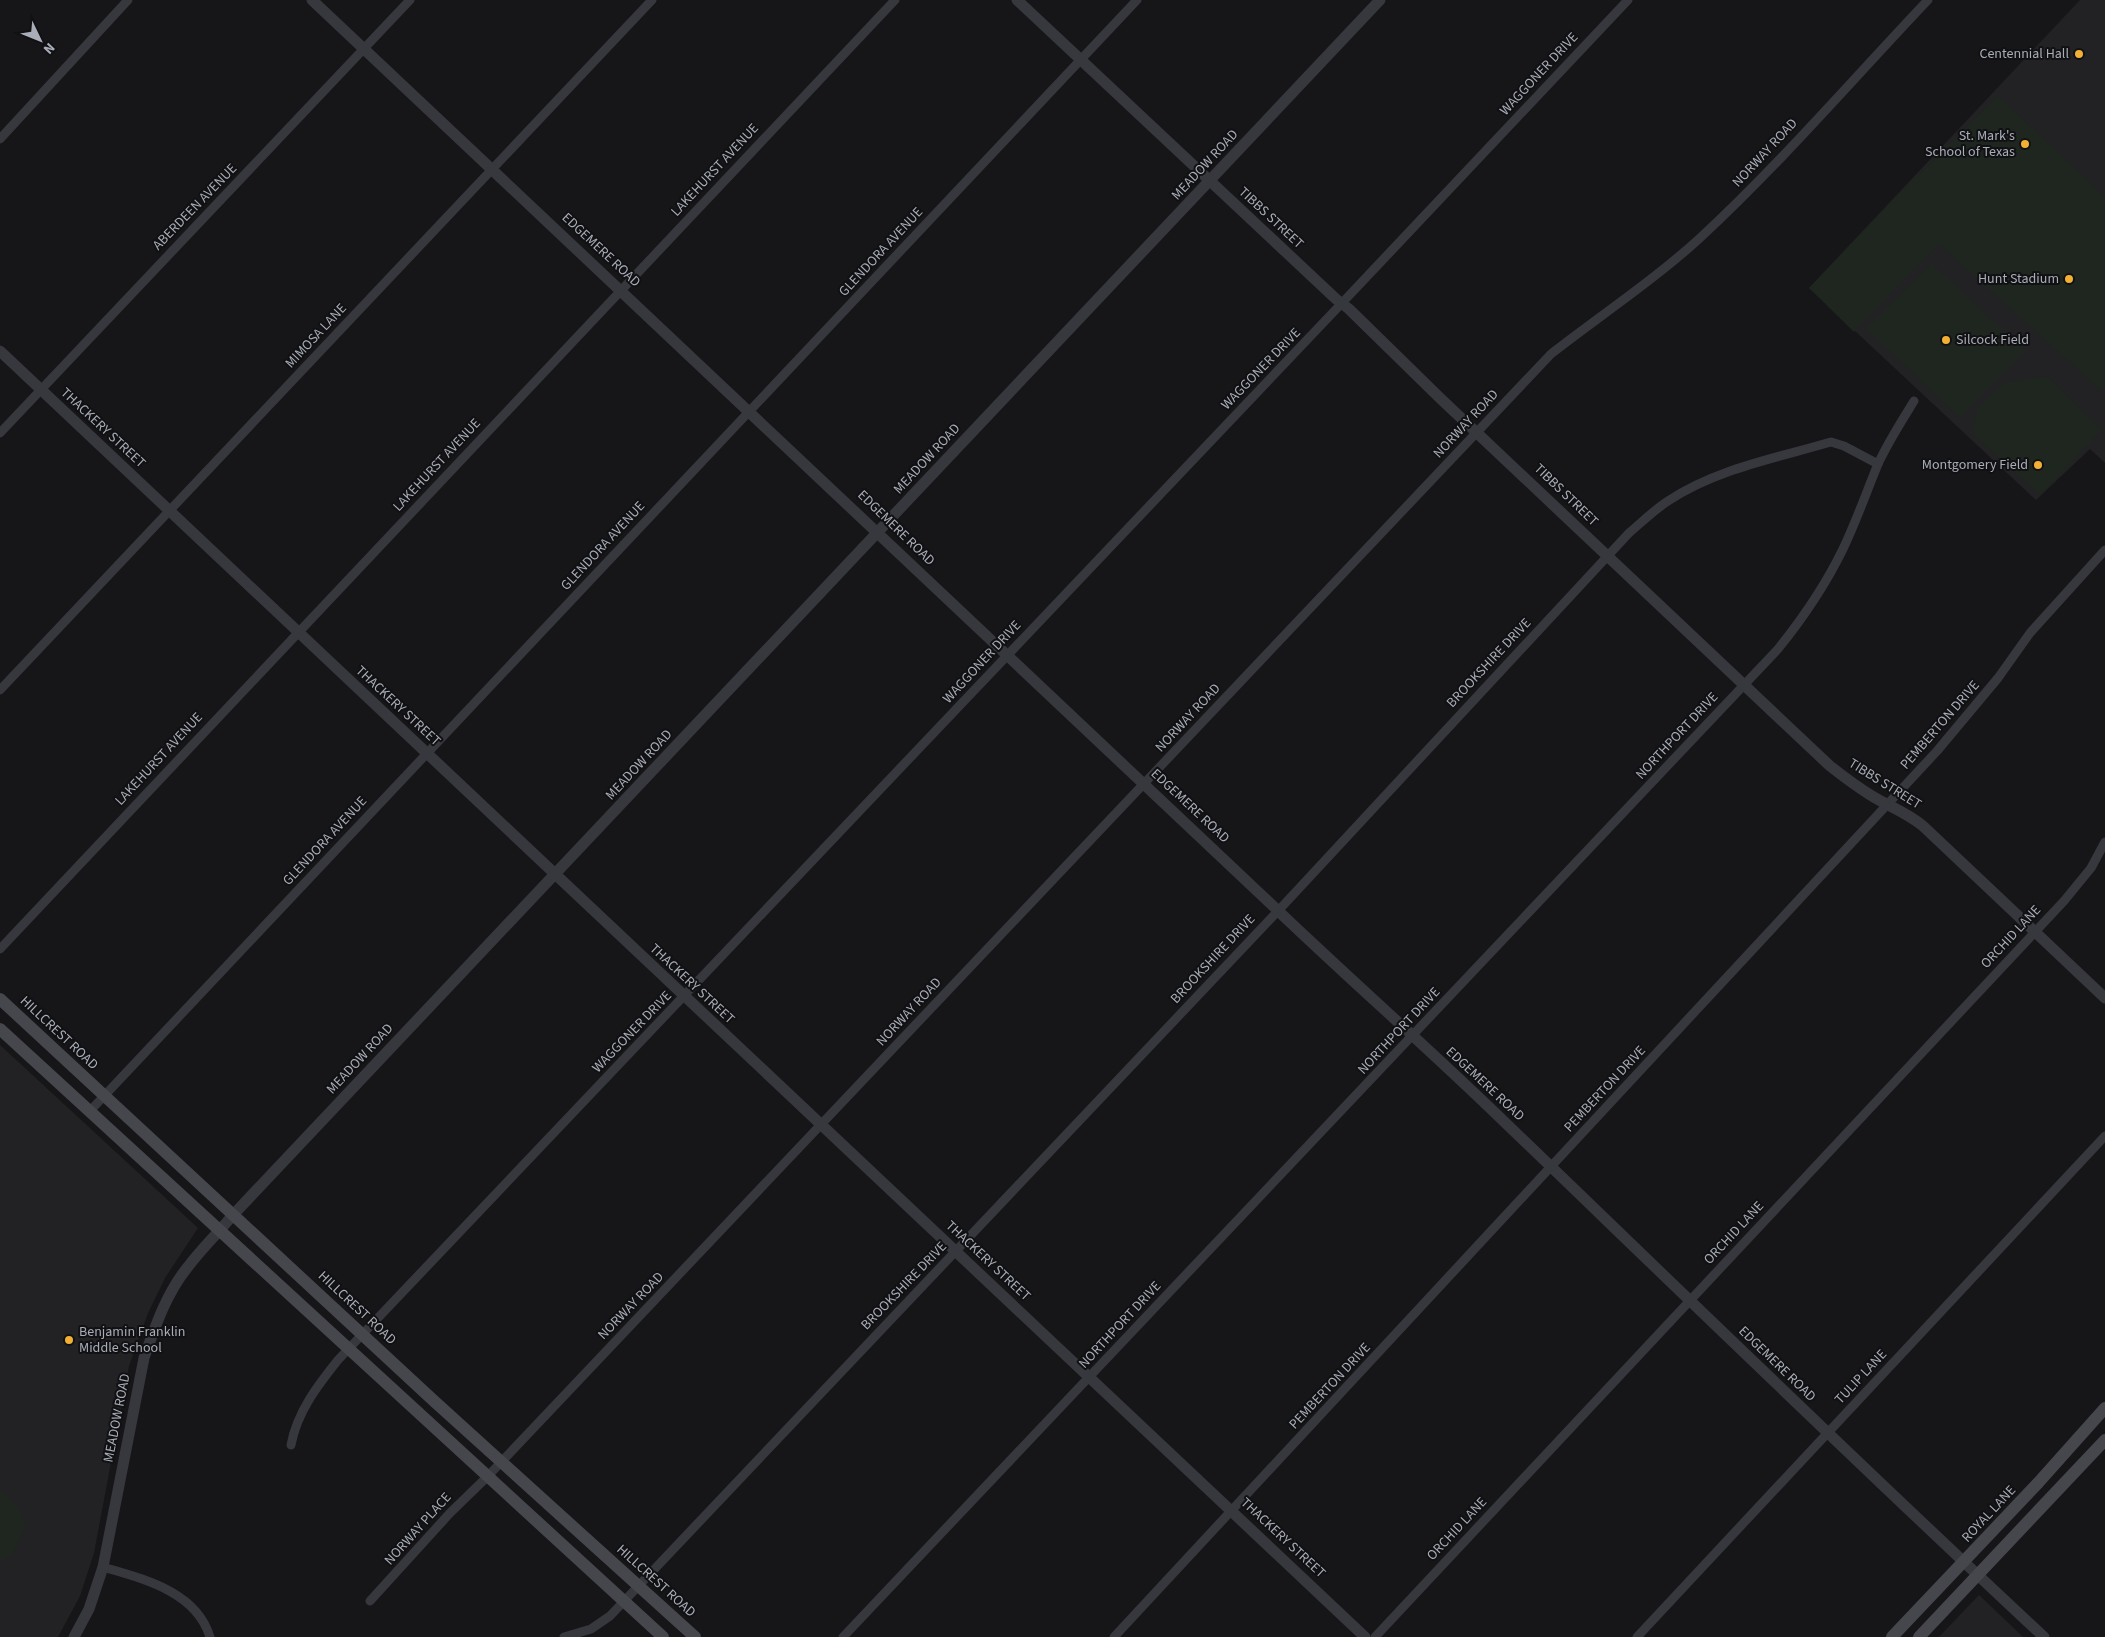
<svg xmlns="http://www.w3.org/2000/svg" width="2105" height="1637" font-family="'Source Sans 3',sans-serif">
<rect width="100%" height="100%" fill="#161618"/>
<g fill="#222225">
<path d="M2080 0H2105V463L2090 449 2036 500 1809 288Z"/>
<path d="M0 1045 198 1228 165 1278 148 1313 129 1366 94 1553 80 1596 58 1637H0Z"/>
<path d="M1979 1595 2023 1637H1939Z"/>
</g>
<g fill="#1e261f">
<path d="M1998 96 2105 197V389L2099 388 2093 383 1939 244 1854 332 1809 288 1893 200Z"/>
<path d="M1932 264 2025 351 1960 417 1867 329Z"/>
<path d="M2047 376 2102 430 2040 495 1973 434 1977 408 2004 383Z"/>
<path d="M0 1490 18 1507 26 1526 11 1556 0 1561Z"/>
</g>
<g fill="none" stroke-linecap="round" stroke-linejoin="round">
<g stroke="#37383d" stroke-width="9">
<path d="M0 139 128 0"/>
<path d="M0 433 410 0"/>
<path d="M0 690 652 0"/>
<path d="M0 949 895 0"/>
<path d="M89 1112 1137 0"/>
<path d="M291 1445C297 1412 318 1385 338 1360L1342 303 1628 0"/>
<path d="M103 1567C143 1579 196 1591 210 1637"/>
<path d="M370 1601 450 1513 487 1477 1551 354C1601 315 1654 280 1700 238 1780 164 1853 79 1928 0"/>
<path d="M564 1637 591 1629 610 1616 1278 911 1629 533C1642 522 1654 510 1668 501 1716 469 1776 458 1831 442L1844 446 1878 464"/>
<path d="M843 1637 1778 649C1803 618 1825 586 1843 549 1856 522 1866 493 1878 464 1888 442 1901 422 1914 401"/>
<path d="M1114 1637 1937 751 1998 678 2030 633 2105 550"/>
<path d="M1375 1637 2064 901 2091 868 2105 842"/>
<path d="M1637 1637 2105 1136"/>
</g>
<g stroke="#37383d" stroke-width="11">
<path d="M312 0C633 299 952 601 1271 904 1343 973 1418 1039 1490 1108 1674 1285 1857 1463 2044 1637"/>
<path d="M1017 0 1336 299 1349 309 1441 399 1830 766C1844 777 1857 787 1872 796 1890 807 1906 812 1923 826L2105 998"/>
<path d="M0 351 1365 1637"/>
<path d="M74 1637 89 1609 103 1567 144 1358C155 1327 166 1294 187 1268 201 1249 218 1233 233 1215L1380 0"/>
</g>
<g stroke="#45474d" stroke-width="12">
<path d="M0 999 434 1401 695 1637"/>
<path d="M0 1029 663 1637"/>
<path d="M1892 1637 2038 1483 2105 1408"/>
<path d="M1919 1637 2105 1440"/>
</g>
</g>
<g fill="#f2b134" stroke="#111113" stroke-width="2">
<circle cx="2079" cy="54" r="5"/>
<circle cx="2025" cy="144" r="5"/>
<circle cx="2069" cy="279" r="5"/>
<circle cx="1946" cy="340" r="5"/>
<circle cx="2038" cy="465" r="5"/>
<circle cx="69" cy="1340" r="5"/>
</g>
<g text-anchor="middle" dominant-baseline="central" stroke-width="4" stroke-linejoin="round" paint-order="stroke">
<g font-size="14" fill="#a8adb8" stroke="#111113" text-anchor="end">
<text x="2069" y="54">Centennial Hall</text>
<text x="2015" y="136">St. Mark's<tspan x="2015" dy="16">School of Texas</tspan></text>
<text x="2059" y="279">Hunt Stadium</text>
<text x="1956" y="340" text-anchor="start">Silcock Field</text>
<text x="2028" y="465">Montgomery Field</text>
<text x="79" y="1332" text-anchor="start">Benjamin Franklin<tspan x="79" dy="16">Middle School</tspan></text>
</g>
<g font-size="14" fill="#a8adb8" stroke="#111113">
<text transform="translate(1539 74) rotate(-47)">WAGGONER DRIVE</text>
<text transform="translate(1765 153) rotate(-47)">NORWAY ROAD</text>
<text transform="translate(1205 165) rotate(-47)">MEADOW ROAD</text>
<text transform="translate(715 170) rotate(-47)">LAKEHURST AVENUE</text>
<text transform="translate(195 207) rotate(-46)">ABERDEEN AVENUE</text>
<text transform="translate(1271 218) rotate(43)">TIBBS STREET</text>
<text transform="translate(601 250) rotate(43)">EDGEMERE ROAD</text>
<text transform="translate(881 252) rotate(-47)">GLENDORA AVENUE</text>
<text transform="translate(316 336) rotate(-47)">MIMOSA LANE</text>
<text transform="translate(1261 369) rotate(-46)">WAGGONER DRIVE</text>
<text transform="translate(1466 424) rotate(-47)">NORWAY ROAD</text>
<text transform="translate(103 428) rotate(43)">THACKERY STREET</text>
<text transform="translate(927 459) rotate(-47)">MEADOW ROAD</text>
<text transform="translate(437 465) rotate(-47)">LAKEHURST AVENUE</text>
<text transform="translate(1566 495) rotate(44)">TIBBS STREET</text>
<text transform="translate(896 528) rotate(44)">EDGEMERE ROAD</text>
<text transform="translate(603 546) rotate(-47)">GLENDORA AVENUE</text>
<text transform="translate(982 662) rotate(-47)">WAGGONER DRIVE</text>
<text transform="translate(1489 663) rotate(-47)">BROOKSHIRE DRIVE</text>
<text transform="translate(398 706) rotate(43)">THACKERY STREET</text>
<text transform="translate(1188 718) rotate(-47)">NORWAY ROAD</text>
<text transform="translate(1940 725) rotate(-49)">PEMBERTON DRIVE</text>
<text transform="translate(1677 736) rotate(-47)">NORTHPORT DRIVE</text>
<text transform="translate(159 759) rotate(-47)">LAKEHURST AVENUE</text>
<text transform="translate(639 765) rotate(-47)">MEADOW ROAD</text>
<text transform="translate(1885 784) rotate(32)">TIBBS STREET</text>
<text transform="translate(1190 806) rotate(43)">EDGEMERE ROAD</text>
<text transform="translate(325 841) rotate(-47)">GLENDORA AVENUE</text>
<text transform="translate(2011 937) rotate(-47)">ORCHID LANE</text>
<text transform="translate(1213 959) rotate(-47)">BROOKSHIRE DRIVE</text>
<text transform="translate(692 984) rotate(43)">THACKERY STREET</text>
<text transform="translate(909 1012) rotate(-47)">NORWAY ROAD</text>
<text transform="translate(1399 1031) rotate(-47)">NORTHPORT DRIVE</text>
<text transform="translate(632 1032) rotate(-46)">WAGGONER DRIVE</text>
<text transform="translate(59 1033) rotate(43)">HILLCREST ROAD</text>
<text transform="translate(360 1059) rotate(-47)">MEADOW ROAD</text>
<text transform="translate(1485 1084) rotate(43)">EDGEMERE ROAD</text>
<text transform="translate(1605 1089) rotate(-47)">PEMBERTON DRIVE</text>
<text transform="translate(1734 1233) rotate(-47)">ORCHID LANE</text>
<text transform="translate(988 1261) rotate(43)">THACKERY STREET</text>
<text transform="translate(904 1286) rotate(-46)">BROOKSHIRE DRIVE</text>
<text transform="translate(631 1306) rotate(-46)">NORWAY ROAD</text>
<text transform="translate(357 1308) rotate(43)">HILLCREST ROAD</text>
<text transform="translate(1120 1325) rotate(-47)">NORTHPORT DRIVE</text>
<text transform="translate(1777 1364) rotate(44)">EDGEMERE ROAD</text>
<text transform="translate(1861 1377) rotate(-47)">TULIP LANE</text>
<text transform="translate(1330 1386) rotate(-47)">PEMBERTON DRIVE</text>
<text transform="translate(117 1418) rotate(-79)">MEADOW ROAD</text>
<text transform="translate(1989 1514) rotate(-47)">ROYAL LANE</text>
<text transform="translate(418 1529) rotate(-48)">NORWAY PLACE</text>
<text transform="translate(1457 1529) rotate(-47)">ORCHID LANE</text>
<text transform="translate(1283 1538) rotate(43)">THACKERY STREET</text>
<text transform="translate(656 1581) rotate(42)">HILLCREST ROAD</text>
</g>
</g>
<g transform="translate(40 40) rotate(133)" stroke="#111113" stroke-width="4" paint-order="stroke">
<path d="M0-4L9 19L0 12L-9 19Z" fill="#a8adb8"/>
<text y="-8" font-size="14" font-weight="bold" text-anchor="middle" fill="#a8adb8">N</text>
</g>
</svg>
